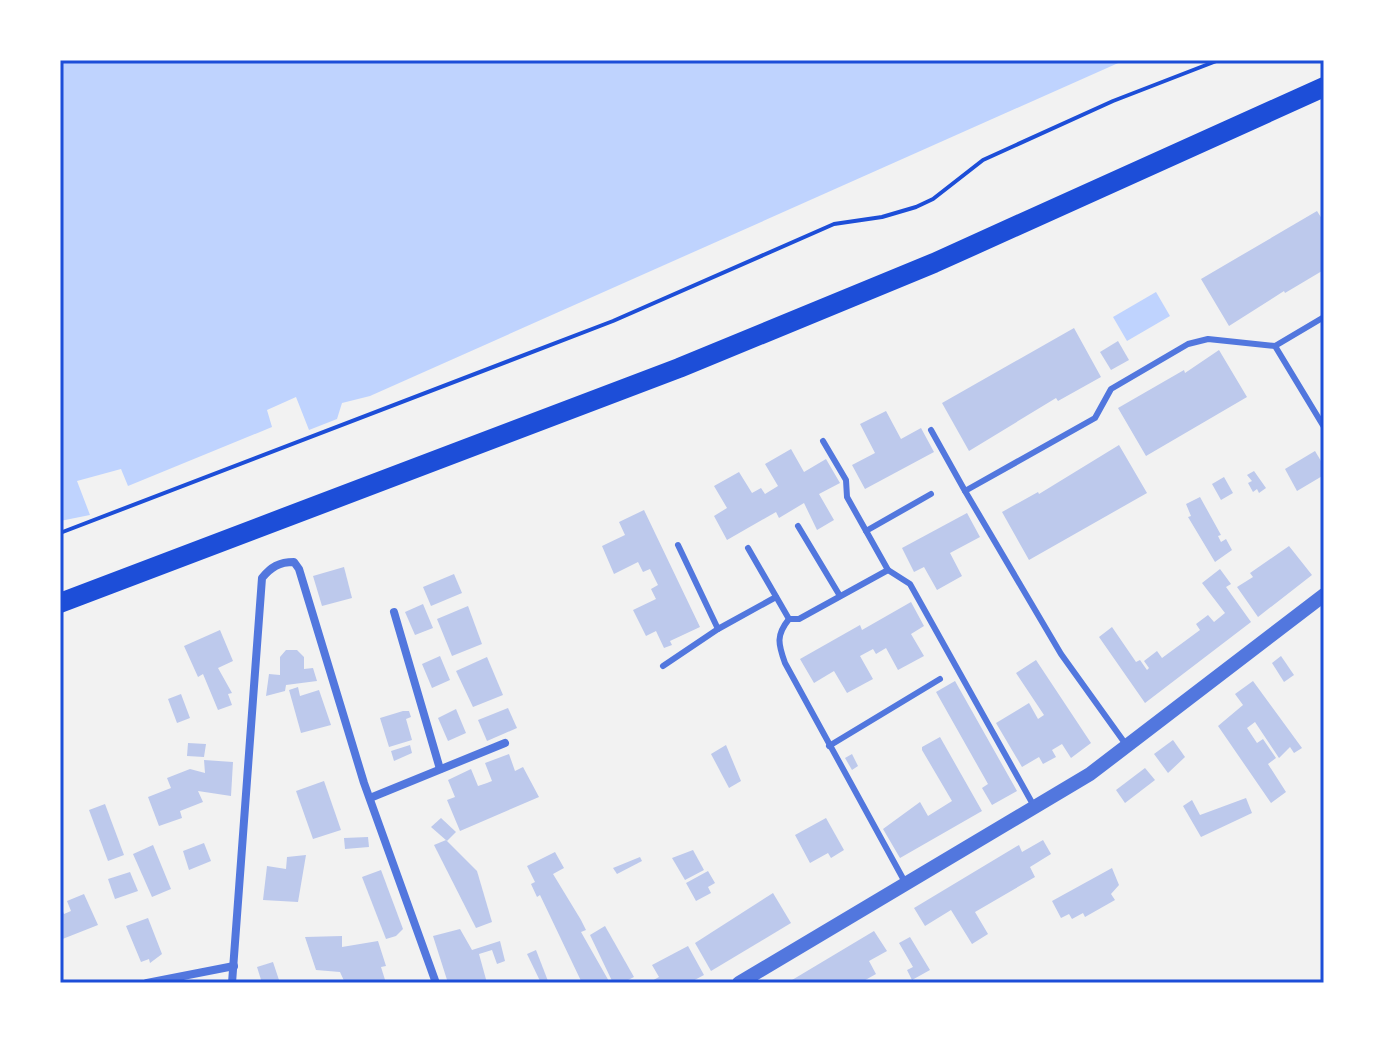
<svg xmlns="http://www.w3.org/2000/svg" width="1384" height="1043" font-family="Figtree,sans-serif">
<rect width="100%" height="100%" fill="#f2f2f2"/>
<g fill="#bfd3fe">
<path d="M60 60H1125L370 396 342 403 337 419 309 430 296 397 267 410 272 427 128 486 121 469 77 481 90 515 60 521Z"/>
<path d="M1156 292 1170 316 1127 341 1113 317Z"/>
</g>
<g fill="#bdc9ec">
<path d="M1317 211 1324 222V275L1322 271 1285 293 1284 291 1229 326 1201 279Z"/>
<path d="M1074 328 1101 377 1058 401 1056 398 969 451 942 403Z"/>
<path d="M1118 341 1129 360 1111 370 1100 352Z"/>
<path d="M1219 350 1247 397 1146 456 1118 408 1184 370 1185 373Z"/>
<path d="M886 411 901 439 921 428 934 452 865 489 852 465 875 453 860 424Z"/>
<path d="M1119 445 1147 493 1029 560 1002 512 1038 492 1039 494Z"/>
<path d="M791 449 804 472 826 459 840 483 819 494 834 520 817 530 804 503 779 518 776 512 727 540 714 516 727 508 714 486 739 472 752 493 761 488 765 494 778 486 765 464Z"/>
<path d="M1315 451 1324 466V475L1297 491 1285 469Z"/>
<path d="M1254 471 1266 488 1259 493 1257 489 1253 492 1248 483 1252 481 1247 475Z"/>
<path d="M1224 477 1233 493 1221 500 1212 484Z"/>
<path d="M1200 497 1221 535 1218 536 1221 542 1226 539 1232 550 1215 562 1188 517 1191 516 1186 504Z"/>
<path d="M644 510 700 627 670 641 672 645 664 648 656 631 646 636 633 610 656 599 651 589 658 585 650 569 643 572 638 562 614 574 602 546 625 535 619 522Z"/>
<path d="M967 513 980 537 950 553 962 576 937 590 924 567 914 572 902 548Z"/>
<path d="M1289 546 1312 575 1258 617 1237 587 1253 577 1250 573Z"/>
<path d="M344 567 352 598 322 606 313 576Z"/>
<path d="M1220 569 1231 584 1226 587 1251 622 1145 703 1099 637 1112 627 1136 662 1140 660 1147 670 1149 668 1144 661 1157 651 1162 658 1200 630 1196 624 1208 615 1214 622 1225 613 1202 583Z"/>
<path d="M454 574 462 593 431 606 423 587Z"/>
<path d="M911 602 924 626 911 634 924 656 898 670 886 648 876 654 873 649 860 656 873 679 847 693 834 671 814 683 800 659 860 625 862 630Z"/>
<path d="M423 604 433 628 415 635 405 612Z"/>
<path d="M468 606 482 644 452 656 437 619Z"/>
<path d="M220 630 233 661 218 668 232 693 228 694 232 705 218 710 203 674 198 677 184 646Z"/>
<path d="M286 650H297L304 657V669L313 668 317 681 286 685 285 691 266 696 269 674 280 675V657Z"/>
<path d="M440 656 450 680 432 688 422 664Z"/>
<path d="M1281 656 1294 675 1284 682 1272 663Z"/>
<path d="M487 657 503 695 473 707 456 671Z"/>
<path d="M1036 660 1091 743 1071 758 1062 744 1052 750 1056 757 1043 764 1039 757 1022 767 996 723 1029 703 1038 719 1044 715 1016 673Z"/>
<path d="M955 681 1017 791 992 805 982 788 988 784 936 692Z"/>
<path d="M1253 681 1302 748 1294 753 1290 747 1279 758 1255 722 1247 728 1257 743 1263 739 1276 758 1268 764 1286 792 1271 803 1218 726 1243 705 1235 694Z"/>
<path d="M298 687 300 696 319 690 331 725 301 733 289 690Z"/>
<path d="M181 694 190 718 177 723 168 699Z"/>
<path d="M508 708 517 728 487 741 478 720Z"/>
<path d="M456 709 466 733 448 741 438 718Z"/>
<path d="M403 711H409L411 717 406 719 412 740 389 747 380 718Z"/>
<path d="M940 737 982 811 900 858 883 829 920 802 928 816 952 801 922 750V747Z"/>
<path d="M1173 740 1185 757 1168 773 1154 754Z"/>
<path d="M188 743 206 744 204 757 187 756Z"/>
<path d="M410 745 412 753 394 761 391 751Z"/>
<path d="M726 745 741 781 729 788 711 754Z"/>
<path d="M509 754 515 771 523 767 539 797 460 831 447 800 455 797 448 780 471 769 478 786 487 783 492 781 485 763Z"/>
<path d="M852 754 858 766 852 770 845 758Z"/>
<path d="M204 760 233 762 231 796 198 791 203 802 180 811 182 818 159 826 148 797 171 788 167 778 190 769 205 773Z"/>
<path d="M1145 768 1155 780 1125 803 1116 790Z"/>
<path d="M324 781 341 830 313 839 296 791Z"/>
<path d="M1246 798 1252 813 1201 837 1183 806 1192 800 1200 815Z"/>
<path d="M105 804 124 855 108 861 89 810Z"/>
<path d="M441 818 456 832 447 841 431 827Z"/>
<path d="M826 818 844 850 831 858 828 853 810 863 795 835Z"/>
<path d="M368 837 369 847 345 849 344 838Z"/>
<path d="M446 840 477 871 492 922 476 928 434 845Z"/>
<path d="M1043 840 1051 854 1030 867 1035 877 975 912 988 934 972 944 951 910 925 926 914 908 1019 845 1022 852Z"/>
<path d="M204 843 211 861 189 870 183 851Z"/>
<path d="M153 845 171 889 152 897 133 854Z"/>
<path d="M693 850 704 870 685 880 672 858Z"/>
<path d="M555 852 564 868 553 874 581 920 586 930 581 932 610 983H582L540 895 537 897 531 884 535 882 527 866Z"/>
<path d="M306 855 298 902 263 900 267 866 286 869 287 857Z"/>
<path d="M640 857 642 861 617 874 613 868Z"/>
<path d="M1112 868 1119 885 1111 894 1115 900 1085 917 1083 913 1072 919 1069 914 1061 918 1052 901Z"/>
<path d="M381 870 403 929 396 936 386 939 362 877Z"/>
<path d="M708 871 715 883 708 887 711 893 696 901 686 883Z"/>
<path d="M130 872 138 891 115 899 108 879Z"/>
<path d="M773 893 791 923 711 971 695 943Z"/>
<path d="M84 894 98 925 60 940V905L64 914 71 911 67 901Z"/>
<path d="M148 918 162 954 150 963 149 959 141 962 126 926Z"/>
<path d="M605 926 634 977 622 983H613L590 935Z"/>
<path d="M460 929 472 950 500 941 505 961 497 964 492 950 479 954 487 983H448L433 936Z"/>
<path d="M874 931 887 951 869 961 876 974 860 983H787Z"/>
<path d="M342 936V947L378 941 386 966 381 967 386 983H345L340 972 316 970 305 937Z"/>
<path d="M910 937 930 970 912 980 907 970 913 967 899 943Z"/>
<path d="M688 946 704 975 689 983H648L659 977 652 965Z"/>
<path d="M536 950 548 981 541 983 527 954Z"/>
<path d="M273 962 280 983H262L257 967Z"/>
</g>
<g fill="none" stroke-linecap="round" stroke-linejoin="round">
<path stroke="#1d4ed8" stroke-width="4" d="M60 533 613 321 834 224 882 217 916 207 933 199 983 160 1113 101 1219 60"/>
<g stroke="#5277de" stroke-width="6">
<path d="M1275 346 1324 317"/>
<path d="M931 430 965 491"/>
<path d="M823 441 846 480 847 497 888 570"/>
<path d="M798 526 840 596"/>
<path d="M866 531 931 494"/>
<path d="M678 545 718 629 776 597"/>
<path d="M748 548 789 619H799L888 570 910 584 1035 808"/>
<path d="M789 619C776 635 778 644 785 663L906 884"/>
<path d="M663 666 718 629"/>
<path d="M829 746 940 679"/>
<path d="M1127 746 1061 654 965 491 1095 418 1111 389 1188 344 1208 339 1275 346 1324 427"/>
</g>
<g stroke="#5277de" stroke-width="8">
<path d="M394 612 440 769"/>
<path d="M370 798 505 743"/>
<path d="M147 983 234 966"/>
<path d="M232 983 262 578C271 567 279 562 294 562L299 569 364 783 436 983"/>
</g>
<path stroke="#5277de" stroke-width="14" d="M739 983 1090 774 1324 595"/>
<path stroke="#1d4ed8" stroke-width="20" d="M60 603 679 368 934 263 1324 87"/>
</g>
<rect width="1384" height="1043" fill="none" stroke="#ffffff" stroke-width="124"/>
<rect x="62" y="62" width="1260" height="919" fill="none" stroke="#1d4ed8" stroke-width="3"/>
</svg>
